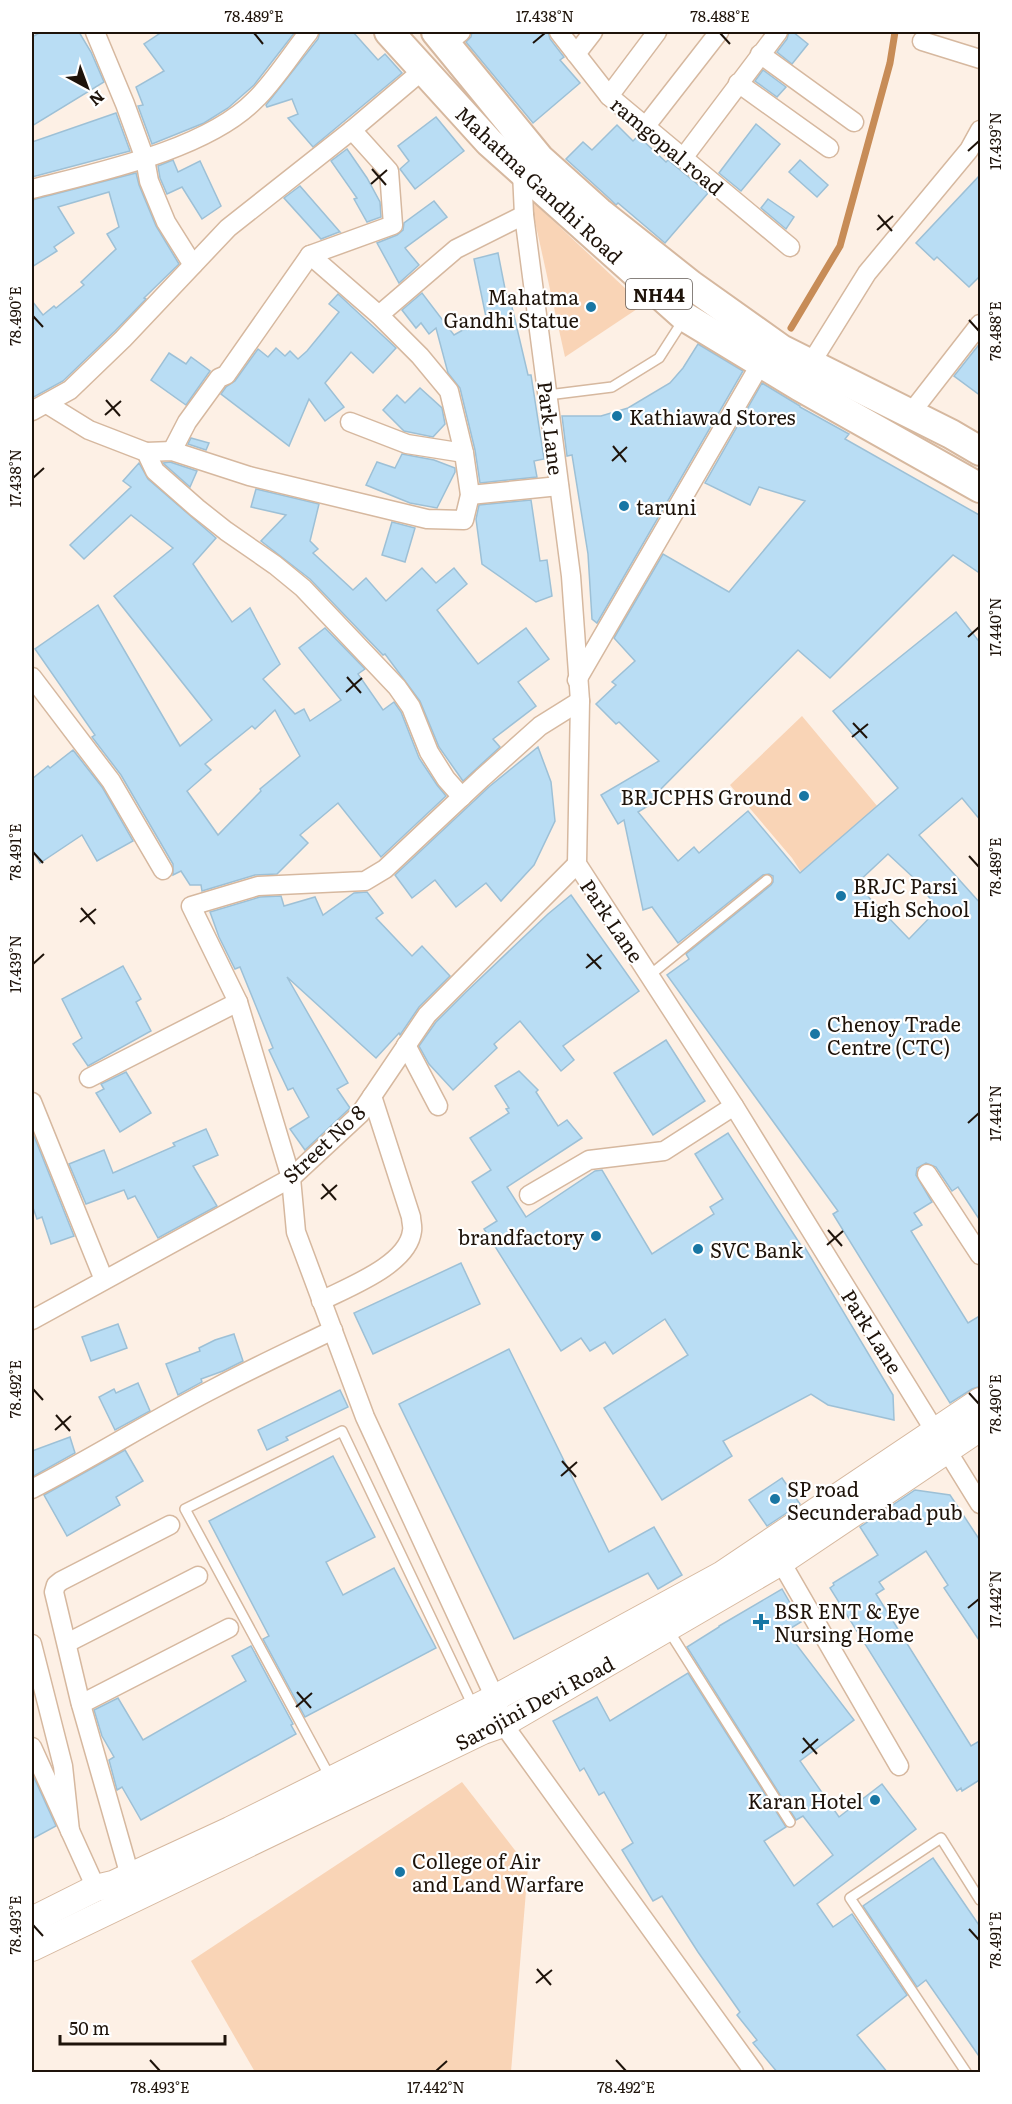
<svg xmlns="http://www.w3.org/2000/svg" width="1012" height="2104" font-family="Literata,serif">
<rect width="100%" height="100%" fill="#fdf0e5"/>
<g fill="#f9d4b6">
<path d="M530 199 643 305 565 357Z"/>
<path d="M802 716 878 807 801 872 792 858 730 785Z"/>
<path d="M462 1782 528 1867 511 2072H255L191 1961Z"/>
</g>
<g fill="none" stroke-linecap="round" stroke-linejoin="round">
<path stroke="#c78c57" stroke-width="7" d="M791 328 840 246 890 63 895 32"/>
</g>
<g fill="#b9ddf4" stroke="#9dc0d6" stroke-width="1.5" fill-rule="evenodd">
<path d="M41 32H79L91 52 104 82 32 126V37Z"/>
<path d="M162 32H295L254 85 228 108 204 123 152 144 138 106 143 105 136 87 164 71 144 44Z"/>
<path d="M320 32H353L378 60 385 54 402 73 313 147 288 118 298 114 292 99 267 107 266 105 318 39Z"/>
<path d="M472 32H548L550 39 564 57 560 60 580 83 533 123 466 42 471 37Z"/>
<path d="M789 32H793L808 44 792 64 777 52 787 39Z"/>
<path d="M763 70 786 87 777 97 755 81Z"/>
<path d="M116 113 130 151 32 177V142Z"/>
<path d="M436 117 464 151 415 189 400 169 409 161 398 146Z"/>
<path d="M756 124 780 144 741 191 719 173Z"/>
<path d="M617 125 633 141 638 136 666 162 668 160 708 193 665 243 618 203 616 205 610 199 566 159 583 142 592 150Z"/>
<path d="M347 149 367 178 380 202 381 217 367 222 354 199 357 198 331 161Z"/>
<path d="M173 160 178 172 200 161 221 206 202 219 182 187 167 194 160 178 158 166Z"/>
<path d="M800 160 828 185 817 197 789 172Z"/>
<path d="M136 173 139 185 156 226 179 264 144 298 146 299 115 331 63 381 32 398V301L43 315 54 306 56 308 84 285 81 282 116 249 107 234 119 227 109 192 58 207 74 233 54 247 57 251 32 267V200Z"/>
<path d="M981 174V275L969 287 937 257 934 260 916 243Z"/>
<path d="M300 186 340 232H339L321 239 284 198Z"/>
<path d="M768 199 794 217 786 229 761 208Z"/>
<path d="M434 201 447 217 405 248 419 265 399 283 377 243 397 235 403 230 404 223Z"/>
<path d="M498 253 508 304 511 303 528 375H531L544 459 534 461 537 477 480 483 475 450 460 388 448 373 436 328 429 334 421 323 416 328 402 310 422 293 454 335 486 317 474 259Z"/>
<path d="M338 294 396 348 373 373 351 352 325 383 344 407 325 421 309 399 289 446 221 394 226 387 235 381 258 349 268 357 276 348 285 356 290 351 298 359 307 351 339 312 329 304Z"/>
<path d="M981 342V396L954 376Z"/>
<path d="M698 344 743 371 597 623 592 619 588 554 572 455 567 456 562 416H601L628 408 670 383 683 368Z"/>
<path d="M169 353 186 364 191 357 210 371 186 405 151 380Z"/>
<path d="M762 383 800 406V407L849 434 845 439 981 516V574L953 555 830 678 798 650 658 792 661 798 638 812 678 861 694 847 699 853 748 811 800 873 898 788 833 711 956 612 981 644V821L962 798 919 835 981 904V1222L958 1187 952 1191 936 1167 926 1163 917 1168 916 1175 932 1202 914 1213 922 1225 911 1231 968 1323 981 1315V1386L972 1389 950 1403 833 1214 838 1211 667 975 689 959 686 954 771 885 773 882V876L769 874 763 875 678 943 652 907 643 910 624 820 618 824 601 795 659 761 619 722 616 724 596 704 616 685 612 682 635 661 614 638 663 554 729 592 805 501 759 487 750 505 705 483ZM888 854 916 880 938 909 909 939 856 884Z"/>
<path d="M420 388 442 408 445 424 433 437 404 431 383 410 397 395 405 403Z"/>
<path d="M191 438 209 443 206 450 188 444Z"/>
<path d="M402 454 434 460 455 468V472L437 508 410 503 366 485 377 462 395 468Z"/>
<path d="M170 462 197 471 190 487 163 463Z"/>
<path d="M139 463 148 479 216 538 193 564 232 622 250 608 280 664 263 679 295 714 304 709 310 721 341 700 299 648 325 628 365 669 358 674 383 710 394 702 401 712 419 758 437 785 446 796 381 857 338 803 300 835 308 843 277 874 255 875 202 891 201 885H190L181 871 173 875V864L121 775 92 737 95 735 35 649 98 605 180 746 212 720 114 596 173 548 131 515 84 559 70 545 131 487 123 481ZM275 710 300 756 260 789 261 791 218 835 187 791 211 770 205 764 252 726 255 729Z"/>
<path d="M256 489 319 504 310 541 318 549 313 553 353 590 366 578 386 601 422 568 436 583 454 568 467 584 437 610 478 664 526 628 549 659 518 682 536 706 493 739 500 747 463 781 439 747 420 701 385 654 383 655 310 579 261 541 286 515 251 507Z"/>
<path d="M531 500 540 561 547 560 552 596 536 602 482 564 476 519 479 505Z"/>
<path d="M392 522 415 528 405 562 382 555Z"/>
<path d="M538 747 551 782 555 821 534 865 501 901 486 883 456 907 435 880 412 898 395 875 490 786Z"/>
<path d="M73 750 102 787 133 841 97 861 82 835 40 863 32 850V779L48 766 50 768Z"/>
<path d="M367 892 383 913 376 918 412 956 422 946 450 976 419 1007 400 1035 399 1033 376 1058 287 977 348 1083 337 1089 350 1108 305 1150 290 1129 309 1117 293 1088 288 1090 269 1050 273 1048 240 967 235 969 219 937 210 912 260 897 281 896 284 906 315 897 323 915 354 893Z"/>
<path d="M571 895 639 991 563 1046 574 1060 561 1071 520 1021 494 1044 497 1048 453 1090 429 1064 419 1046 436 1022 466 992 548 914Z"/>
<path d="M123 966 141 999 136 1002 151 1031 88 1066 73 1044 82 1038 62 999Z"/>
<path d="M666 1040 705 1101 653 1135 614 1073Z"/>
<path d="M519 1071 538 1090 536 1092 558 1126 567 1120 582 1138 507 1187 526 1217 595 1171 602 1170 652 1254 714 1214 710 1207 723 1199 695 1154 728 1133 802 1247 804 1246 893 1395 894 1420 828 1405 811 1394 723 1441 732 1456 662 1500 604 1408 688 1355 665 1319 613 1354 605 1342 590 1351 581 1338 561 1351 484 1229 497 1221 472 1182 491 1170 470 1138 509 1113 506 1109 509 1108 495 1086Z"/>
<path d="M126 1072 151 1113 120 1132 96 1093 104 1089 101 1084Z"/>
<path d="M206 1129 218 1155 193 1166 217 1206 158 1238 135 1196 128 1199 124 1190 86 1204 69 1164 104 1150 113 1173 175 1146 173 1143Z"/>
<path d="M32 1131 74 1236 51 1244 42 1217 37 1219 32 1205Z"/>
<path d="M461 1263 480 1304 373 1354 354 1313Z"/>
<path d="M118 1324 127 1348 91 1361 82 1337Z"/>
<path d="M234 1334 243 1361 223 1371 201 1379 202 1382 178 1395 166 1364 200 1351 199 1348 215 1340Z"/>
<path d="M509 1349 609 1552 654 1527 682 1575 658 1589 648 1573 514 1639 399 1404Z"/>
<path d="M138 1383 150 1411 115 1430 99 1397 114 1389 116 1393Z"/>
<path d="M340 1390 348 1407 286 1437 288 1440 267 1450 258 1430Z"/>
<path d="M70 1437 75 1453 32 1477V1451Z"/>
<path d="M125 1450 143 1481 116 1497 120 1505 67 1536 44 1495Z"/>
<path d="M333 1456 375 1537 326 1562 343 1595 394 1568 436 1648 305 1717 263 1639 269 1636 209 1521Z"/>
<path d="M782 1478 800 1504 767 1526 749 1500Z"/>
<path d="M915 1490 950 1495 981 1542V1643L944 1588 948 1585 926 1551 879 1582 884 1589 876 1594 971 1746 981 1740V1779L962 1791 961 1788 957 1791 830 1588 834 1585 833 1583 878 1555 860 1527Z"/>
<path d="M782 1589 801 1622 786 1631 854 1720 800 1761 839 1817 882 1784 916 1829 817 1904 833 1927 852 1914 907 1995 857 2035 888 2073H778L753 2043 757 2040 737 2015 740 2012 698 1952 662 1896 653 1901 622 1850 633 1843 604 1792 599 1795 584 1768 580 1771 553 1721 597 1697 610 1721 688 1673 786 1827 764 1841 794 1886 833 1855 803 1816 796 1820 687 1647 719 1627V1626Z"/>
<path d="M251 1646 293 1724 291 1725 296 1734 141 1820 122 1787 117 1790 109 1760 114 1757 102 1736 94 1710 118 1698 143 1740 246 1681 232 1656Z"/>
<path d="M32 1773 56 1826 32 1839Z"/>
<path d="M933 1858 981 1928V2059L926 1980 917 1987 863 1906Z"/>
</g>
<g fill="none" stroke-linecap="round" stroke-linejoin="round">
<g stroke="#d6b89f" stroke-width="12">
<g id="service">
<path d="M548 395 612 387 659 358 684 319"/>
<path d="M650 975 767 880"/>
<path d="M669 1631 790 1822"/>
<path d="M330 1777 185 1509 342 1431 474 1708"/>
<path d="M966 2072 850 1898 941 1838 980 1900"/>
</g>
</g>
<g stroke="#d6b89f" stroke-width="21">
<g id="minor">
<path d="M95 32 125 104 145 159 149 181 166 222 193 265"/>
<path d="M559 32 609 96 790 247"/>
<path d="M922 41 980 59"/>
<path d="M446 44 461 32"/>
<path d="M576 54 593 32"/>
<path d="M760 54 854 122"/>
<path d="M738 83 829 148"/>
<path d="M609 96 657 32"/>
<path d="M645 127 719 32"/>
<path d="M683 158 778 32"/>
<path d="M522 172 524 215 571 576 580 701 577 864 734 1106 980 1504"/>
<path d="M32 189C98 172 206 150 255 100 274 82 292 53 309 32"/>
<path d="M379 315 456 249 524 215"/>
<path d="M811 363 867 273 969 150 980 130"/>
<path d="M47 404 89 430 146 452 155 471 197 508 226 531 275 565 303 588 397 687 411 707 429 752 446 779 462 797"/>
<path d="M32 411 70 390 123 339 228 228 352 130 423 70"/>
<path d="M910 414 980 324"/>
<path d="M350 422 407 444 464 453"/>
<path d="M172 451 187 422 219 378 226 375 310 255 393 225 389 171 352 130"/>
<path d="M146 452 172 451 249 476 427 519 464 520 470 495 464 453 449 391 420 356 379 315 310 255"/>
<path d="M470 495 559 486"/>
<path d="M32 677 111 781 163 870"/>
<path d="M577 680 761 363"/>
<path d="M580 701 540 726 482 778 385 869 365 881 258 886 191 906 238 1002 291 1178 296 1232 365 1417 495 1698 503 1724 754 2072"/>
<path d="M406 1045 438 1106"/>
<path d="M89 1078 238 1002"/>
<path d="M32 1102 104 1280"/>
<path d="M927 1174 980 1255"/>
<path d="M529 1195 589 1160 664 1151 734 1106"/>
<path d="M321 1301C348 1287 408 1265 412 1231 413 1227 411 1221 411 1217L372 1096"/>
<path d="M32 1320 291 1178 360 1114 427 1015 577 864"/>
<path d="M32 1489C94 1457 154 1419 217 1387 255 1367 294 1349 333 1330"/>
<path d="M781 1562 899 1766"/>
<path d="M67 1643 198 1576"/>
<path d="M32 1644 63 1766 70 1831"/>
<path d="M81 1704 229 1628"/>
<path d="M32 1747 96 1888"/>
<path d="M130 1876 80 1701 54 1592 56 1585 61 1581 170 1525"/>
</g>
</g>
<g stroke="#d6b89f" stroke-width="28">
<g id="secondary">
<path d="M32 1920 96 1888 113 1884 230 1830 495 1698 721 1575 980 1401"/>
<path d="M32 1948 483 1731 503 1724 781 1562 980 1428"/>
</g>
</g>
<g stroke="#d6b89f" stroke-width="32">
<g id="trunk">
<path d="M389 32 489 142 685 317 799 386 980 488"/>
<path d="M436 32 540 159 599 212 691 285 781 349 951 434 980 451"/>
</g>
</g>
<use href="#service" stroke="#fff" stroke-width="9"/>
<use href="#minor" stroke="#fff" stroke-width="18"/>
<use href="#secondary" stroke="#fff" stroke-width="26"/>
<use href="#trunk" stroke="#fff" stroke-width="28"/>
</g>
<path fill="none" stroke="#1e130a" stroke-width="2" d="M254 33 263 44M720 33 730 44M533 43 545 33M968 151 979 141M372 169 386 185M371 184 387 170M878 215 892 231M877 230 893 216M33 316 43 327M969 320 979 331M106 400 120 416M105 415 121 401M613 446 626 462M612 461 627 447M33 478 44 468M968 637 979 627M347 677 361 693M346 692 362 678M853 723 867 738M852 737 868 724M33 852 43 863M969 856 979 867M81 908 95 924M80 922 96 909M587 954 601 969M33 964 44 954M586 968 602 955M968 1123 979 1113M322 1184 336 1200M321 1199 337 1185M828 1230 842 1246M827 1245 843 1231M33 1389 43 1400M969 1393 979 1404M56 1415 70 1431M55 1430 71 1416M562 1461 576 1477M561 1476 577 1462M968 1608 979 1599M297 1692 311 1708M296 1707 312 1693M803 1738 817 1754M802 1753 818 1739M33 1925 43 1936M969 1929 979 1940M537 1969 551 1985M536 1983 552 1970M150 2060 160 2071M616 2060 626 2071M436 2071 447 2061"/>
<g fill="#1876a4" stroke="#fff" stroke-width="2">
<circle cx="591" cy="307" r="6"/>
<circle cx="617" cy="416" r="6"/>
<circle cx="624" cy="506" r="6"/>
<circle cx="804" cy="796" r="6"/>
<circle cx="841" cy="896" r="6"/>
<circle cx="815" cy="1034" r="6"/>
<circle cx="596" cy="1236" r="6"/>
<circle cx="698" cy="1249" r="6"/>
<circle cx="775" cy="1499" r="6"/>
<path d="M758 1613h6v6h6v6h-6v6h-6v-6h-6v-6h6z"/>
<circle cx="875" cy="1800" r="6"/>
<circle cx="400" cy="1872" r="6"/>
</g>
<g text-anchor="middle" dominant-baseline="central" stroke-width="4.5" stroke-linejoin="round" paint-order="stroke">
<rect fill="#fff" stroke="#625a54" stroke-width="1.5" x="626" y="279" width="66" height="30" rx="4.5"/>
<g font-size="18" font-weight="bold" fill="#1e130a">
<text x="659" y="294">NH44</text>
</g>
<g font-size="20" fill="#1e130a" stroke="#fff">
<text transform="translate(668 145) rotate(40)">ramgopal road</text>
<text transform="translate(540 184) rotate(43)">Mahatma Gandhi Road</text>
<text transform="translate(552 428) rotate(83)">Park Lane</text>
<text transform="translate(613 920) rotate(56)">Park Lane</text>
<text transform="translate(323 1143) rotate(-43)">Street No 8</text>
<text transform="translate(873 1331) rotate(58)">Park Lane</text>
<text transform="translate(534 1702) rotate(-28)">Sarojini Devi Road</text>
</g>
<g font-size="20" fill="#1e130a" stroke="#fff" text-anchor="start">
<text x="579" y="296" text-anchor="end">Mahatma<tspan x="579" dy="23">Gandhi Statue</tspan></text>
<text x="629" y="416">Kathiawad Stores</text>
<text x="636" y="506">taruni</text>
<text x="792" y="796" text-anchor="end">BRJCPHS Ground</text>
<text x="853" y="885">BRJC Parsi<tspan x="853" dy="23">High School</tspan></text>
<text x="827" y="1023">Chenoy Trade<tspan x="827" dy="23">Centre (CTC)</tspan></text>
<text x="584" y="1236" text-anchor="end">brandfactory</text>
<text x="710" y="1249">SVC Bank</text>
<text x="787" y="1488">SP road<tspan x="787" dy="23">Secunderabad pub</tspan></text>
<text x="774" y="1610">BSR ENT &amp; Eye<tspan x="774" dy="23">Nursing Home</tspan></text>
<text x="863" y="1800" text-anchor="end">Karan Hotel</text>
<text x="412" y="1860">College of Air<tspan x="412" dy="23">and Land Warfare</tspan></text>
</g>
</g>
<rect width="1012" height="2104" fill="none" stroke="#ffffff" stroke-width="66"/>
<g transform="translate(87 87) rotate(139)" stroke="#ffffff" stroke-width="4.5" paint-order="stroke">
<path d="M0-4.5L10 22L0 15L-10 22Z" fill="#1e130a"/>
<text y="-9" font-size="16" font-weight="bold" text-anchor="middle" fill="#1e130a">N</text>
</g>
<path d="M60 2035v9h165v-9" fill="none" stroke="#1e130a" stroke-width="3"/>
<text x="69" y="2035" font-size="18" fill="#1e130a" stroke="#ffffff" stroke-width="4.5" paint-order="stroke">50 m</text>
<rect x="33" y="33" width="946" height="2038" fill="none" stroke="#1e130a" stroke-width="2"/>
<g font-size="15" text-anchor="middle" fill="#1e130a">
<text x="254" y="22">78.489°E</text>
<text x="545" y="22">17.438°N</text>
<text x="720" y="22">78.488°E</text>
<text transform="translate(996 141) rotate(-90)" y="5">17.439°N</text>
<text transform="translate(16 316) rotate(-90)" y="5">78.490°E</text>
<text transform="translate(996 331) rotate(-90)" y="5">78.488°E</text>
<text transform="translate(16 478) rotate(-90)" y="5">17.438°N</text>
<text transform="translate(996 627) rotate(-90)" y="5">17.440°N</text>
<text transform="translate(16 852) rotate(-90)" y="5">78.491°E</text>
<text transform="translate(996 867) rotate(-90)" y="5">78.489°E</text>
<text transform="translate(16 964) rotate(-90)" y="5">17.439°N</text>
<text transform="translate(996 1113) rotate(-90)" y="5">17.441°N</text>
<text transform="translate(16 1389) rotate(-90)" y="5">78.492°E</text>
<text transform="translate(996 1404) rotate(-90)" y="5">78.490°E</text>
<text transform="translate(996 1599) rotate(-90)" y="5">17.442°N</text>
<text transform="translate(16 1925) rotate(-90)" y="5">78.493°E</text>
<text transform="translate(996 1940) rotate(-90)" y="5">78.491°E</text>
<text x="160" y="2093">78.493°E</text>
<text x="436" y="2093">17.442°N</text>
<text x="626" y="2093">78.492°E</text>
</g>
</svg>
